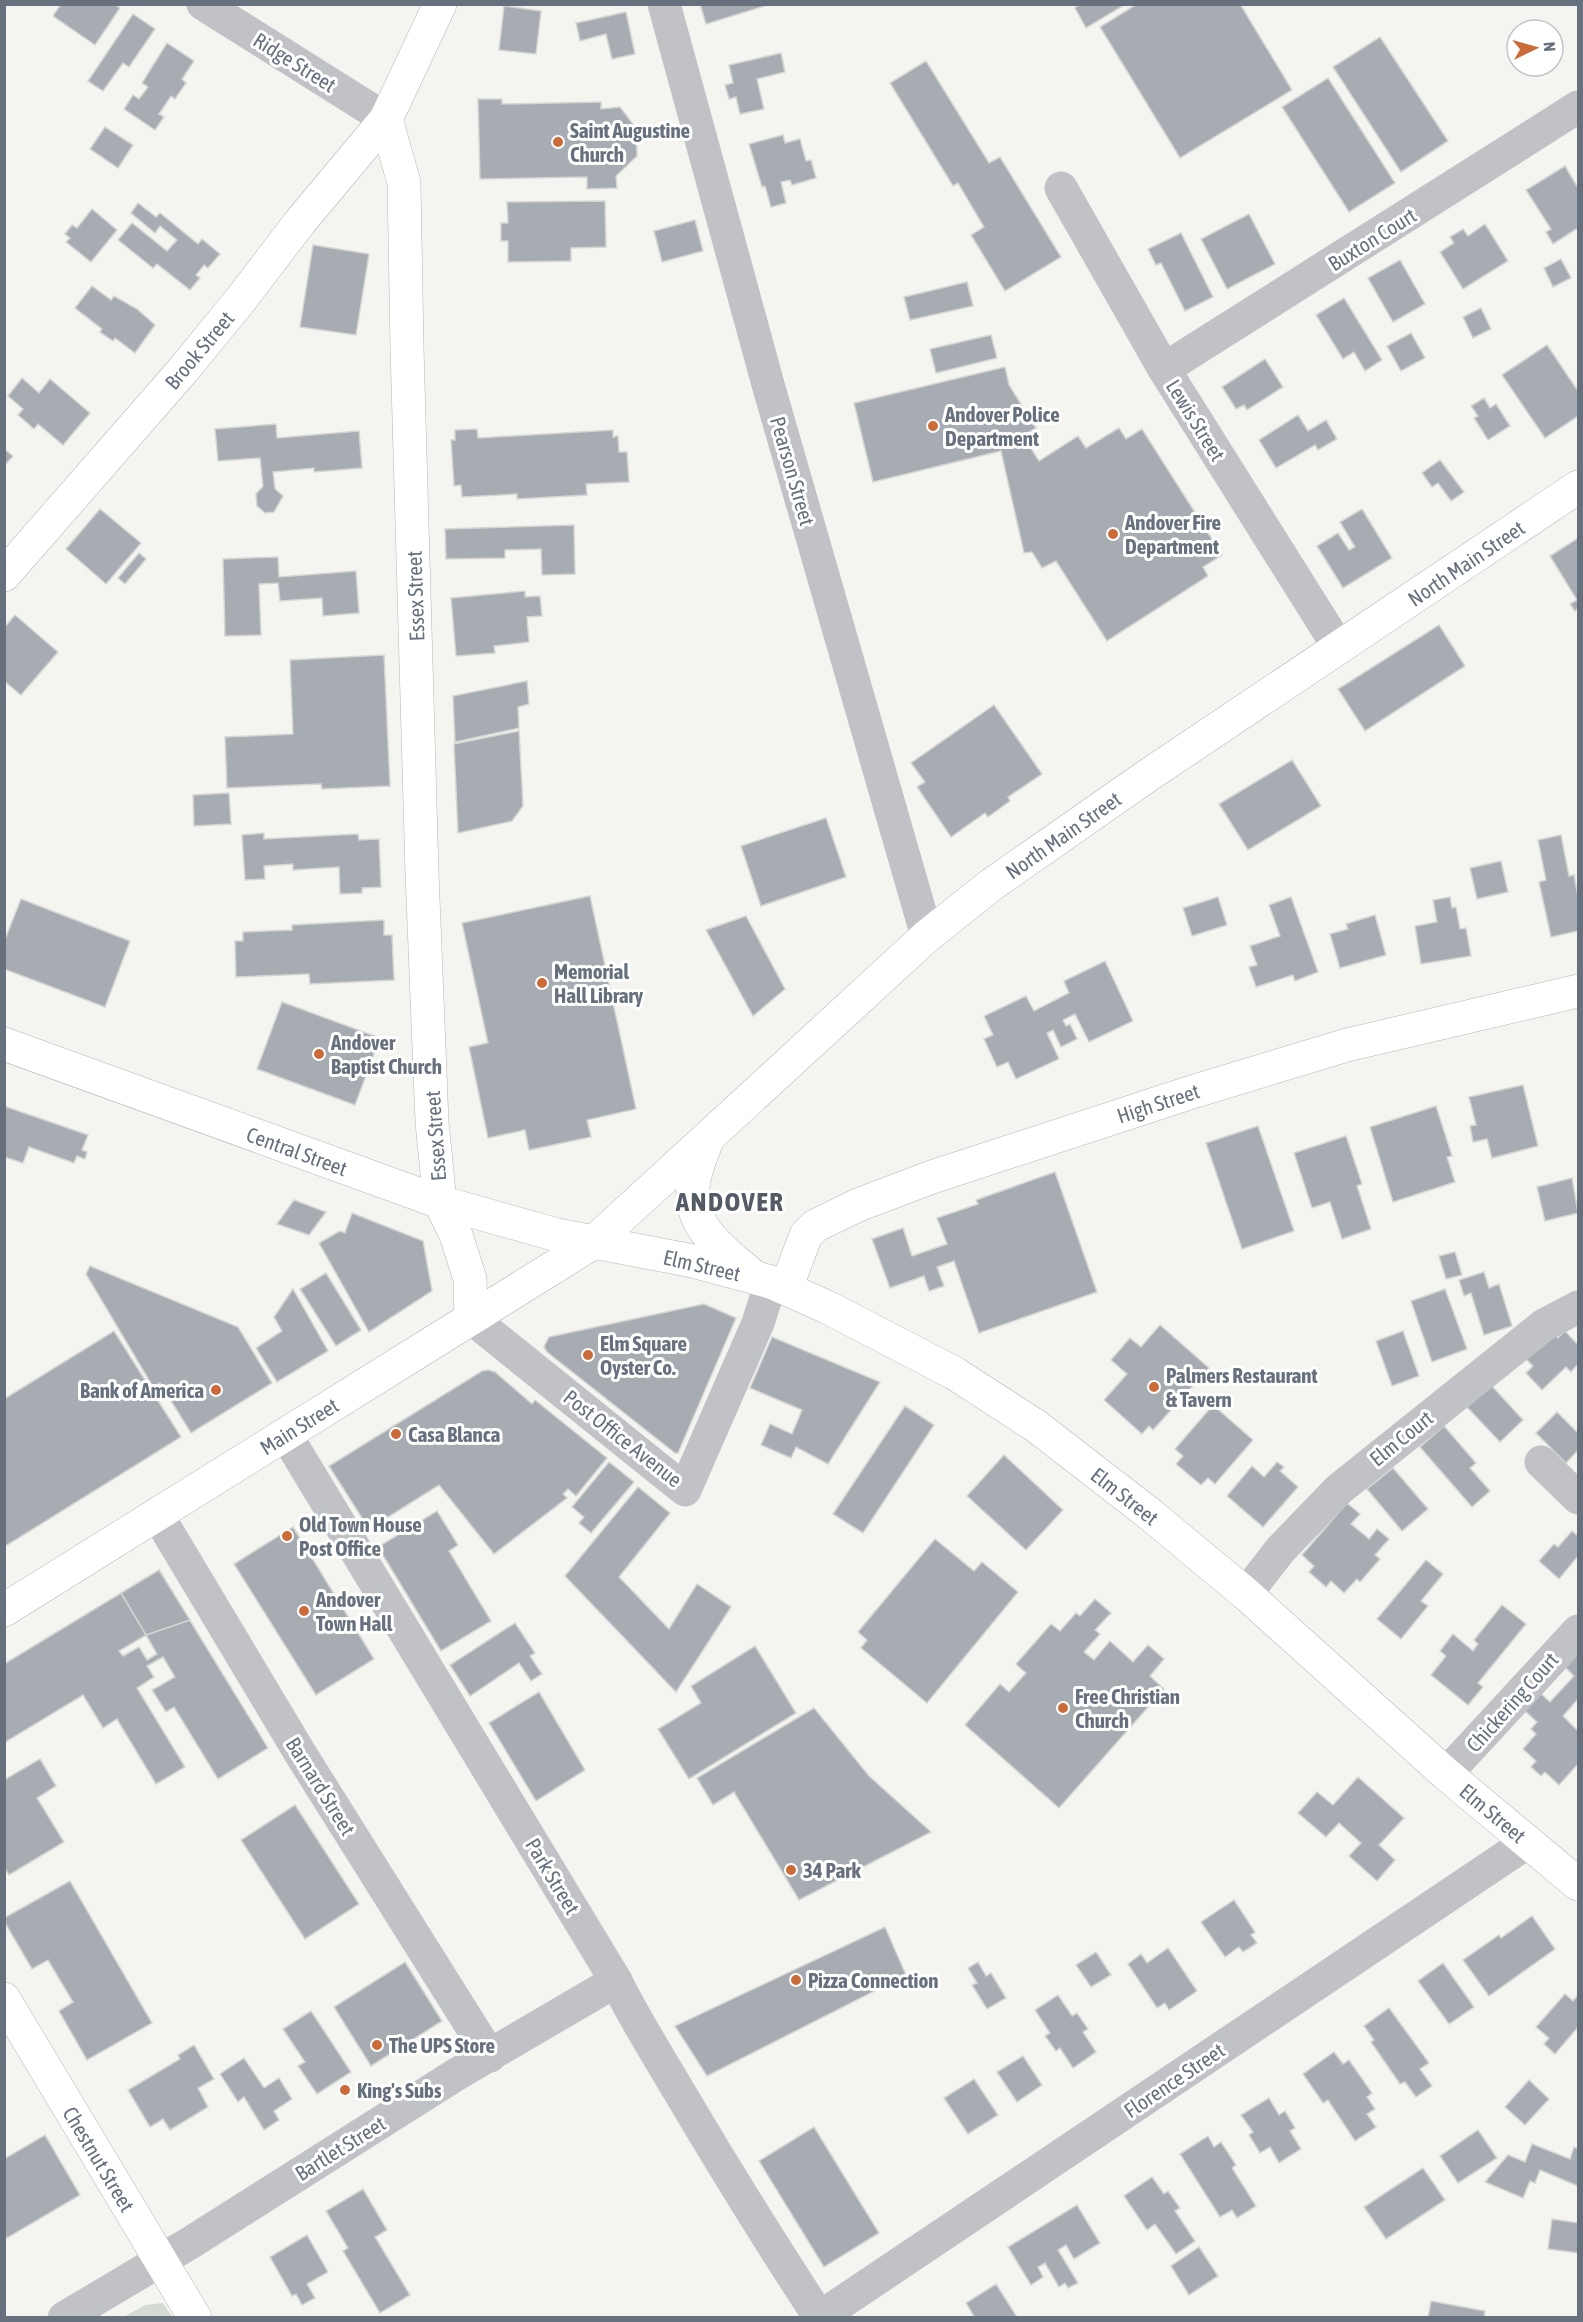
<svg xmlns="http://www.w3.org/2000/svg" width="1583" height="2322" font-family="'Asap Condensed',sans-serif">
<rect width="100%" height="100%" fill="#f4f4f1"/>
<path fill="#d5dad2" d="M163 2303 172 2317H124L145 2305Z"/>
<g fill="#a7acb2" stroke="#d5d5d3" stroke-width="1.5" fill-rule="evenodd">
<path d="M61 4H114L120 8 95 45 53 16Z"/>
<path d="M700 4H768V5L706 24Z"/>
<path d="M1080 4H1126L1086 28 1075 8Z"/>
<path d="M1137 4H1240L1292 90 1180 158 1100 27Z"/>
<path d="M504 6 541 11 536 54 499 50Z"/>
<path d="M626 12 635 54 612 59 606 34 580 41 576 23Z"/>
<path d="M133 14 155 29 129 67 123 63 103 91 88 81Z"/>
<path d="M1380 37 1448 141 1401 172 1333 67Z"/>
<path d="M167 43 194 61 182 79 186 83 175 99 171 96 159 114 164 117 155 130 124 109 133 95 139 99 148 87 142 83Z"/>
<path d="M781 53 785 72 757 79 764 109 740 114 736 97 729 99 725 85 733 83 729 65Z"/>
<path d="M926 61 989 163 1000 157 1061 257 1005 291 971 235 984 227 958 183 953 186 890 83Z"/>
<path d="M1328 78 1395 183 1349 212 1282 107Z"/>
<path d="M478 99H502V104L601 102V109L620 107 636 128 637 156 616 176 617 188 587 189V177L480 179Z"/>
<path d="M105 127 133 145 118 168 90 149Z"/>
<path d="M783 135 785 143 800 139 806 161 811 160 816 178 792 185 790 180 781 182 786 203 771 207 765 186 762 187 749 144Z"/>
<path d="M1565 166 1578 188V228L1553 244 1546 232 1551 229 1526 190Z"/>
<path d="M605 201 606 247 571 248V261L508 262V241H501V223H508L507 202Z"/>
<path d="M138 203 156 217 160 213 198 244 202 239 220 254 208 268 204 265 196 275 200 278 190 290 157 264 153 268 118 240 132 223 167 251 177 240 160 226 155 233 131 213Z"/>
<path d="M92 209 117 230 91 262 66 242 70 238 65 234 72 225 77 228Z"/>
<path d="M1249 214 1275 264 1227 289 1201 239Z"/>
<path d="M695 220 703 251 662 262 654 231Z"/>
<path d="M1485 224 1508 261 1463 289 1440 252 1454 243 1450 237 1463 229 1468 236Z"/>
<path d="M1181 233 1213 297 1185 311 1161 263 1156 265 1148 249Z"/>
<path d="M313 245 369 254 356 335 300 327Z"/>
<path d="M1561 259 1571 278 1553 287 1544 268Z"/>
<path d="M1400 260 1425 304 1393 322 1368 278Z"/>
<path d="M967 282 973 306 910 320 904 297Z"/>
<path d="M92 286 111 300 114 296 137 309 155 325 135 353 115 338 113 341 100 332 102 329 75 308Z"/>
<path d="M1344 298 1382 360 1365 371 1354 352 1343 359 1316 315Z"/>
<path d="M1481 308 1491 329 1473 338 1463 317Z"/>
<path d="M1411 333 1425 358 1401 371 1387 346Z"/>
<path d="M991 335 997 358 936 373 930 349Z"/>
<path d="M1547 345 1578 391V416L1545 438 1502 375Z"/>
<path d="M1265 359 1283 387 1247 410 1244 405 1236 409 1222 387Z"/>
<path d="M1005 367 1009 385 1036 428 1023 436 1039 461 1078 436 1086 448 1119 428 1126 439 1142 429 1222 555 1203 567 1208 576 1107 641 1056 561 1042 568 1032 552 1024 553 1001 451 873 482 854 403Z"/>
<path d="M22 378 39 393 50 379 90 413 63 445 38 424 34 429 18 415 23 409 8 396Z"/>
<path d="M1484 398 1490 408 1496 404 1510 426 1488 440 1474 418 1478 416 1471 406Z"/>
<path d="M1298 415 1308 431 1326 420 1337 439 1318 450 1315 445 1276 468 1259 440Z"/>
<path d="M276 424 277 438 359 431 362 468 314 472V468L273 472 275 489 283 496 274 512 265 513 257 506 256 494 263 486 260 458 218 461 215 429Z"/>
<path d="M477 429 478 438 613 430V437L618 436 619 452H627L629 482 586 484 587 495 517 499V494L462 497 461 485 454 486 451 440H455V430Z"/>
<path d="M4 449 13 456 4 466Z"/>
<path d="M1440 460 1464 492 1451 501 1438 483 1432 487 1422 473Z"/>
<path d="M100 509 141 543 106 584 66 549Z"/>
<path d="M1362 509 1392 558 1343 588 1317 546 1338 533 1349 550 1355 547 1340 522Z"/>
<path d="M574 525 575 574 542 575 541 549 505 550V558L446 559 445 529Z"/>
<path d="M1578 538V608L1575 611 1570 604 1577 600 1550 556Z"/>
<path d="M139 553 146 559 125 584 118 578Z"/>
<path d="M278 557 279 577 356 571 359 613 323 616 322 598 280 601 278 583 259 584 261 635 225 636 223 559Z"/>
<path d="M525 591V597L540 596 542 616 527 617 529 642 494 646 495 653 456 656 451 598Z"/>
<path d="M15 615 58 652 21 695 4 681V628Z"/>
<path d="M1439 625 1465 666 1365 731 1338 689Z"/>
<path d="M384 655 390 786 322 789 321 784 227 788 225 737 293 734 290 660Z"/>
<path d="M527 681 529 704 518 707 519 728 455 742 453 696Z"/>
<path d="M994 705 1042 774 1008 797 1010 801 988 817 985 813 951 837 917 787 925 782 911 763Z"/>
<path d="M519 731 523 806 512 821 458 833 454 744Z"/>
<path d="M1292 760 1321 806 1248 850 1219 804Z"/>
<path d="M229 793 231 824 194 826 193 795Z"/>
<path d="M826 818 846 877 761 906 741 846Z"/>
<path d="M264 833V839L358 834 359 840 379 839 381 887 362 888V893L340 894 339 867 293 870V864L264 866 265 879 245 880 242 835Z"/>
<path d="M1561 835 1569 876 1574 875 1578 897V931L1551 937 1539 882 1546 880 1538 840Z"/>
<path d="M1501 861 1508 892 1477 899 1470 868Z"/>
<path d="M590 896 636 1109 587 1120 591 1137 529 1150 525 1130 488 1138 469 1047 488 1043 462 923Z"/>
<path d="M1218 897 1227 925 1192 936 1183 908Z"/>
<path d="M1291 897 1318 972 1295 981 1293 975 1256 987 1249 967 1257 965 1250 946 1280 936 1269 905Z"/>
<path d="M1450 897 1452 908 1456 907 1460 929 1466 928 1471 956 1421 964 1415 926 1437 922 1433 900Z"/>
<path d="M21 899 130 941 105 1007 4 969V942Z"/>
<path d="M1375 915 1386 955 1340 968 1330 934 1348 929 1346 924Z"/>
<path d="M746 916 785 989 753 1016 706 930Z"/>
<path d="M384 920V935H392L394 980 310 984 309 974 236 977 235 941H243V932L292 930V925Z"/>
<path d="M1105 961 1133 1021 1089 1042 1075 1014 1063 1020 1066 1026 1070 1024 1077 1039 1061 1047 1053 1030 1047 1033 1059 1059 1016 1079 1008 1062 997 1067 984 1039 993 1035 984 1016 1026 996 1034 1011 1069 993 1064 981Z"/>
<path d="M282 1002 380 1038 355 1105 257 1069Z"/>
<path d="M1523 1085 1538 1146 1492 1158 1487 1139 1473 1142 1470 1126 1476 1125 1469 1097Z"/>
<path d="M4 1106 88 1135 82 1150 87 1152 85 1159 77 1156 74 1163 29 1147 23 1163 4 1157Z"/>
<path d="M1436 1106 1452 1156 1447 1157 1455 1182 1393 1202 1370 1127Z"/>
<path d="M1258 1126 1294 1231 1242 1249 1206 1143Z"/>
<path d="M1346 1136 1362 1184 1357 1186 1371 1229 1342 1239 1330 1202 1312 1208 1294 1153Z"/>
<path d="M1055 1172 1097 1292 979 1333 954 1261 937 1267 944 1286 929 1291 924 1276 890 1288 872 1239 903 1228 912 1256 947 1244 937 1218 978 1204 976 1200Z"/>
<path d="M1572 1178 1578 1213 1545 1221 1537 1187Z"/>
<path d="M294 1200 326 1212 309 1235 277 1224Z"/>
<path d="M352 1213 423 1241 432 1291 369 1332 319 1243 340 1231 345 1233Z"/>
<path d="M1455 1252 1462 1275 1446 1279 1439 1256Z"/>
<path d="M90 1266 238 1327 272 1383 191 1433 160 1383 153 1387 86 1274Z"/>
<path d="M1484 1272 1489 1288 1499 1284 1512 1326 1484 1335 1471 1293 1464 1296 1459 1280Z"/>
<path d="M326 1273 361 1330 336 1346 300 1289Z"/>
<path d="M293 1289 328 1351 277 1382 256 1348 282 1331 274 1317Z"/>
<path d="M1445 1289 1467 1349 1432 1362 1411 1301Z"/>
<path d="M704 1304 736 1318 678 1453H675L547 1352 544 1347 549 1337Z"/>
<path d="M1160 1325 1209 1368 1153 1430 1149 1426 1142 1434 1104 1400 1127 1374 1111 1360 1130 1338 1141 1347Z"/>
<path d="M114 1331 181 1437 4 1547V1399Z"/>
<path d="M1403 1331 1419 1376 1392 1386 1376 1341Z"/>
<path d="M1551 1331 1558 1338 1565 1331 1578 1345V1364L1571 1372 1566 1367 1542 1390 1526 1373 1533 1366 1524 1357Z"/>
<path d="M772 1337 880 1382 828 1464 796 1447 791 1458 761 1445 770 1424 792 1434 802 1410 750 1388Z"/>
<path d="M488 1370 495 1372 532 1404 535 1400 607 1458 576 1496 568 1489 563 1494 567 1498 494 1554 439 1485 369 1529 329 1466 482 1371Z"/>
<path d="M1491 1385 1523 1420 1500 1442 1467 1407Z"/>
<path d="M1213 1405 1253 1440 1215 1484 1208 1478 1201 1485 1176 1464 1183 1456 1175 1449Z"/>
<path d="M905 1406 934 1425 863 1533 833 1514Z"/>
<path d="M1557 1412 1578 1433V1450L1566 1463 1536 1433Z"/>
<path d="M1444 1426 1476 1463 1470 1468 1490 1491 1472 1507 1420 1447Z"/>
<path d="M1004 1455 1063 1510 1026 1550 967 1496Z"/>
<path d="M609 1462 634 1482 591 1533 579 1523 584 1517 572 1507Z"/>
<path d="M1277 1462 1284 1467 1280 1471 1298 1487 1263 1527 1227 1496 1252 1466 1264 1477Z"/>
<path d="M1393 1468 1428 1509 1402 1531 1367 1489Z"/>
<path d="M638 1487 670 1513 619 1577 669 1629 697 1584 731 1607 676 1692 565 1576Z"/>
<path d="M1347 1503 1360 1514 1351 1524 1369 1539 1377 1529 1389 1539 1375 1555 1380 1559 1360 1582 1357 1579 1344 1593 1331 1581 1326 1587 1309 1572 1314 1566 1302 1555Z"/>
<path d="M437 1511 458 1545 449 1551 491 1621 441 1651 378 1547Z"/>
<path d="M293 1527 374 1659 316 1695 234 1564Z"/>
<path d="M1572 1531 1578 1536V1556L1559 1579 1539 1561 1554 1544 1558 1547Z"/>
<path d="M935 1539 974 1571 982 1562 1018 1592 927 1703 861 1648 867 1640 858 1632Z"/>
<path d="M1426 1560 1443 1574 1421 1601 1428 1606 1401 1639 1377 1619Z"/>
<path d="M159 1570 268 1748 218 1779 174 1707 166 1712 152 1690 175 1677 163 1657 147 1666 154 1677 137 1688 185 1767 156 1784 117 1719 103 1728 83 1695 4 1743V1664ZM146 1635 157 1654 147 1660 139 1647 123 1656 119 1651Z"/>
<path d="M159 1570 190 1620 146 1635 121 1593Z"/>
<path d="M1095 1599 1111 1613 1095 1630 1100 1634 1084 1652 1094 1660 1110 1641 1133 1662 1148 1645 1164 1659 1150 1676 1164 1689 1059 1808 965 1725 1000 1684 1009 1692 1026 1673 1016 1664 1051 1624 1060 1631 1076 1613 1080 1616Z"/>
<path d="M1502 1605 1526 1624 1478 1683 1483 1687 1468 1705 1431 1675 1446 1656 1440 1651 1453 1634 1473 1651 1478 1644 1474 1640Z"/>
<path d="M515 1623 535 1653 530 1656 542 1674 531 1681 519 1663 470 1696 450 1665Z"/>
<path d="M1578 1642V1699L1563 1716 1578 1731V1764L1559 1785 1545 1772 1541 1776 1531 1767 1536 1761 1523 1749 1536 1734 1531 1729 1537 1722 1524 1710 1539 1692 1550 1702 1574 1676 1560 1662Z"/>
<path d="M755 1646 796 1713 689 1779 658 1729 701 1703 691 1686Z"/>
<path d="M539 1692 585 1770 536 1801 489 1723Z"/>
<path d="M814 1708 869 1776 931 1832 799 1900 734 1792 713 1805 697 1778Z"/>
<path d="M40 1759 56 1786 37 1798 64 1842 9 1875 4 1867V1780Z"/>
<path d="M1358 1777 1404 1818 1379 1845 1395 1860 1377 1881 1349 1856 1361 1843 1339 1823 1326 1837 1298 1813 1317 1792 1333 1805Z"/>
<path d="M295 1805 359 1904 305 1939 241 1840Z"/>
<path d="M70 1881 152 2023 87 2060 59 2011 73 2002 48 1960 32 1969 4 1921V1918Z"/>
<path d="M1234 1900 1255 1932 1251 1935 1257 1943 1243 1952 1239 1947 1225 1957 1201 1922Z"/>
<path d="M1532 1916 1555 1949 1489 1996 1463 1960 1499 1935 1501 1938Z"/>
<path d="M885 1927 906 1975 707 2076 675 2026Z"/>
<path d="M1168 1948 1197 1991 1169 2010 1165 2003 1157 2008 1128 1964 1141 1954 1147 1963Z"/>
<path d="M1096 1952 1111 1975 1091 1987 1076 1965Z"/>
<path d="M405 1962 442 2021 371 2066 334 2007Z"/>
<path d="M978 1962 986 1976 991 1973 1006 1998 987 2009 972 1985 977 1983 968 1968Z"/>
<path d="M1443 1963 1474 2007 1449 2024 1418 1981Z"/>
<path d="M1565 1994 1573 2001 1578 1995V2027L1555 2054 1544 2044 1549 2038 1536 2027Z"/>
<path d="M1058 1995 1072 2016 1077 2013 1088 2029 1083 2032 1096 2052 1073 2068 1060 2048 1056 2051 1045 2036 1050 2033 1035 2010Z"/>
<path d="M1389 2008 1429 2063 1420 2069 1432 2086 1416 2097 1405 2082 1400 2084 1371 2042 1374 2040 1364 2026Z"/>
<path d="M311 2011 351 2072 317 2094 298 2066 305 2062 283 2029Z"/>
<path d="M194 2045 214 2079 198 2088 208 2107 170 2130 163 2119 150 2127 128 2090 180 2059 178 2055Z"/>
<path d="M1334 2052 1343 2064 1349 2060 1372 2093 1367 2097 1375 2109 1367 2114 1376 2127 1355 2141 1328 2100 1323 2103 1303 2074Z"/>
<path d="M1023 2056 1042 2085 1017 2102 997 2072Z"/>
<path d="M244 2058 264 2088 279 2078 292 2099 274 2111 279 2120 264 2130 244 2097 238 2102 220 2074Z"/>
<path d="M974 2079 998 2115 968 2134 944 2098Z"/>
<path d="M1529 2080 1549 2099 1525 2125 1505 2107Z"/>
<path d="M1269 2098 1279 2115 1285 2111 1295 2128 1290 2131 1301 2149 1279 2163 1270 2147 1260 2153 1249 2135 1253 2132 1241 2115Z"/>
<path d="M814 2127 879 2233 824 2267 759 2161Z"/>
<path d="M1478 2130 1497 2158 1458 2183 1440 2156Z"/>
<path d="M45 2135 80 2195 7 2238 4 2234V2159Z"/>
<path d="M1208 2136 1214 2147 1221 2142 1236 2165 1232 2168 1256 2206 1237 2218 1232 2210 1220 2217 1180 2154Z"/>
<path d="M1532 2144 1570 2159 1574 2147 1578 2149V2186L1540 2170 1535 2183 1530 2181 1523 2198 1485 2182 1508 2155 1525 2162Z"/>
<path d="M1423 2168 1445 2200 1386 2239 1364 2207Z"/>
<path d="M1152 2177 1164 2194 1168 2191 1180 2208 1175 2211 1195 2241 1176 2254 1155 2224 1147 2230 1124 2196Z"/>
<path d="M363 2189 387 2230 375 2237 410 2295 380 2313 343 2251 348 2248 326 2211Z"/>
<path d="M1077 2205 1100 2243 1074 2259 1066 2245 1058 2250 1078 2283 1068 2288 1065 2283 1059 2287 1045 2263 1038 2267 1043 2277 1031 2285 1008 2247Z"/>
<path d="M1552 2219 1578 2223V2253L1548 2249Z"/>
<path d="M307 2235 328 2272 307 2284 315 2298 302 2305 296 2294 292 2296 270 2257Z"/>
<path d="M1199 2247 1218 2276 1189 2295 1171 2266Z"/>
<path d="M996 2284 1017 2317 975 2318 966 2303Z"/>
<path d="M1431 2301 1485 2311 1484 2318H1428Z"/>
</g>
<g fill="none" stroke-linecap="round" stroke-linejoin="round">
<g stroke="#b2b6ba" stroke-width="34">
<g id="secondary">
<path d="M386 119 404 183 407 348 422 873 432 1122 440 1202"/>
<path d="M4 575 184 369 242 298 300 222 386 119 440 4"/>
<path d="M4 1044 440 1202 557 1235 693 1261 771 1282 829 1308 954 1373 1036 1426 1151 1515 1246 1594 1446 1774 1578 1884"/>
<path d="M786 1288 806 1235 815 1226 858 1205 932 1177 1192 1092 1347 1045 1578 991"/>
<path d="M4 1999 195 2318"/>
</g>
</g>
<g stroke="#b1b4b8" stroke-width="34">
<g id="primary">
<path d="M708 1138C702 1154 694 1171 693 1188 689 1229 727 1253 754 1277"/>
<path d="M440 1202 456 1235 470 1279 471 1318"/>
<path d="M4 1610 594 1242 927 936 991 885 1147 776 1578 487"/>
</g>
</g>
<g stroke="#c0c2c5" stroke-width="33">
<path d="M203 4 386 119"/>
<path d="M664 4 769 388 927 936"/>
<path d="M1061 188 1164 369 1339 648"/>
<path d="M1164 369 1578 107"/>
<path d="M471 1318 685 1490 758 1323 771 1282"/>
<path d="M286 1435 616 1981C634 2018 656 2052 677 2088 723 2166 770 2242 820 2318"/>
<path d="M1541 1462 1578 1498"/>
<path d="M157 1514 300 1753 490 2056"/>
<path d="M1246 1594 1281 1549 1338 1490 1544 1325 1578 1307"/>
<path d="M1446 1774 1578 1631"/>
<path d="M820 2317 1528 1842"/>
<path d="M64 2318 190 2243 457 2074 616 1981"/>
</g>
<use href="#secondary" stroke="#fff" stroke-width="33"/>
<use href="#primary" stroke="#fff" stroke-width="33"/>
</g>
<g fill="#cb6b39" stroke="#fff" stroke-width="2">
<circle cx="558" cy="142" r="6"/>
<circle cx="933" cy="426" r="6"/>
<circle cx="1113" cy="534" r="6"/>
<circle cx="542" cy="983" r="6"/>
<circle cx="319" cy="1054" r="6"/>
<circle cx="588" cy="1355" r="6"/>
<circle cx="1154" cy="1387" r="6"/>
<circle cx="216" cy="1390" r="6"/>
<circle cx="396" cy="1434" r="6"/>
<circle cx="287" cy="1536" r="6"/>
<circle cx="304" cy="1611" r="6"/>
<circle cx="1063" cy="1708" r="6"/>
<circle cx="791" cy="1870" r="6"/>
<circle cx="796" cy="1980" r="6"/>
<circle cx="377" cy="2045" r="6"/>
<circle cx="345" cy="2090" r="6"/>
</g>
<g text-anchor="middle" dominant-baseline="central" stroke-width="6" stroke-linejoin="round" paint-order="stroke">
<g font-size="21" fill="#67717e" stroke="#fff">
<text transform="translate(295 62) rotate(32)">Ridge Street</text>
<text transform="translate(1372 239) rotate(-32)">Buxton Court</text>
<text transform="translate(199 350) rotate(-50)">Brook Street</text>
<text transform="translate(1196 420) rotate(58)">Lewis Street</text>
<text transform="translate(793 471) rotate(74)">Pearson Street</text>
<text transform="translate(1466 563) rotate(-34)">North Main Street</text>
<text transform="translate(415 596) rotate(-92)">Essex Street</text>
<text transform="translate(1063 835) rotate(-35)">North Main Street</text>
<text transform="translate(1158 1103) rotate(-18)">High Street</text>
<text transform="translate(435 1136) rotate(-94)">Essex Street</text>
<text transform="translate(297 1151) rotate(20)">Central Street</text>
<text transform="translate(702 1265) rotate(13)">Elm Street</text>
<text transform="translate(299 1426) rotate(-32)">Main Street</text>
<text transform="translate(623 1438) rotate(38)">Post Office Avenue</text>
<text transform="translate(1401 1438) rotate(-39)">Elm Court</text>
<text transform="translate(1125 1496) rotate(38)">Elm Street</text>
<text transform="translate(1512 1702) rotate(-48)">Chickering Court</text>
<text transform="translate(321 1786) rotate(58)">Barnard Street</text>
<text transform="translate(1493 1813) rotate(40)">Elm Street</text>
<text transform="translate(553 1876) rotate(59)">Park Street</text>
<text transform="translate(1174 2080) rotate(-34)">Florence Street</text>
<text transform="translate(340 2148) rotate(-32)">Bartlet Street</text>
<text transform="translate(99 2159) rotate(59)">Chestnut Street</text>
</g>
<g font-size="21" font-weight="bold" fill="#67717e" stroke="#fff" text-anchor="start">
<text x="570" y="130">Saint Augustine<tspan x="570" dy="24">Church</tspan></text>
<text x="945" y="414">Andover Police<tspan x="945" dy="24">Department</tspan></text>
<text x="1125" y="522">Andover Fire<tspan x="1125" dy="24">Department</tspan></text>
<text x="554" y="971">Memorial<tspan x="554" dy="24">Hall Library</tspan></text>
<text x="331" y="1042">Andover<tspan x="331" dy="24">Baptist Church</tspan></text>
<text x="600" y="1343">Elm Square<tspan x="600" dy="24">Oyster Co.</tspan></text>
<text x="1166" y="1375">Palmers Restaurant<tspan x="1166" dy="24">&amp; Tavern</tspan></text>
<text x="204" y="1390" text-anchor="end">Bank of America</text>
<text x="408" y="1434">Casa Blanca</text>
<text x="299" y="1524">Old Town House<tspan x="299" dy="24">Post Office</tspan></text>
<text x="316" y="1599">Andover<tspan x="316" dy="24">Town Hall</tspan></text>
<text x="1075" y="1696">Free Christian<tspan x="1075" dy="24">Church</tspan></text>
<text x="803" y="1870">34 Park</text>
<text x="808" y="1980">Pizza Connection</text>
<text x="389" y="2045">The UPS Store</text>
<text x="357" y="2090">King's Subs</text>
</g>
<g font-size="27" font-weight="bold" letter-spacing="1.5" fill="#545b64" stroke="#fff">
<text x="730" y="1201">ANDOVER</text>
</g>
</g>
<rect width="1583" height="2322" fill="none" stroke="#67717e" stroke-width="12"/>
<g transform="translate(1535 48) rotate(85)"><circle r="28" fill="#ffffff" stroke="#c2c6cb" stroke-width="1.5"/>
<path d="M0-4.5L10 22L0 15L-10 22Z" fill="#cb6b39"/>
<text y="-9" font-size="16" font-weight="bold" text-anchor="middle" fill="#67717e">N</text>
</g>
</svg>
